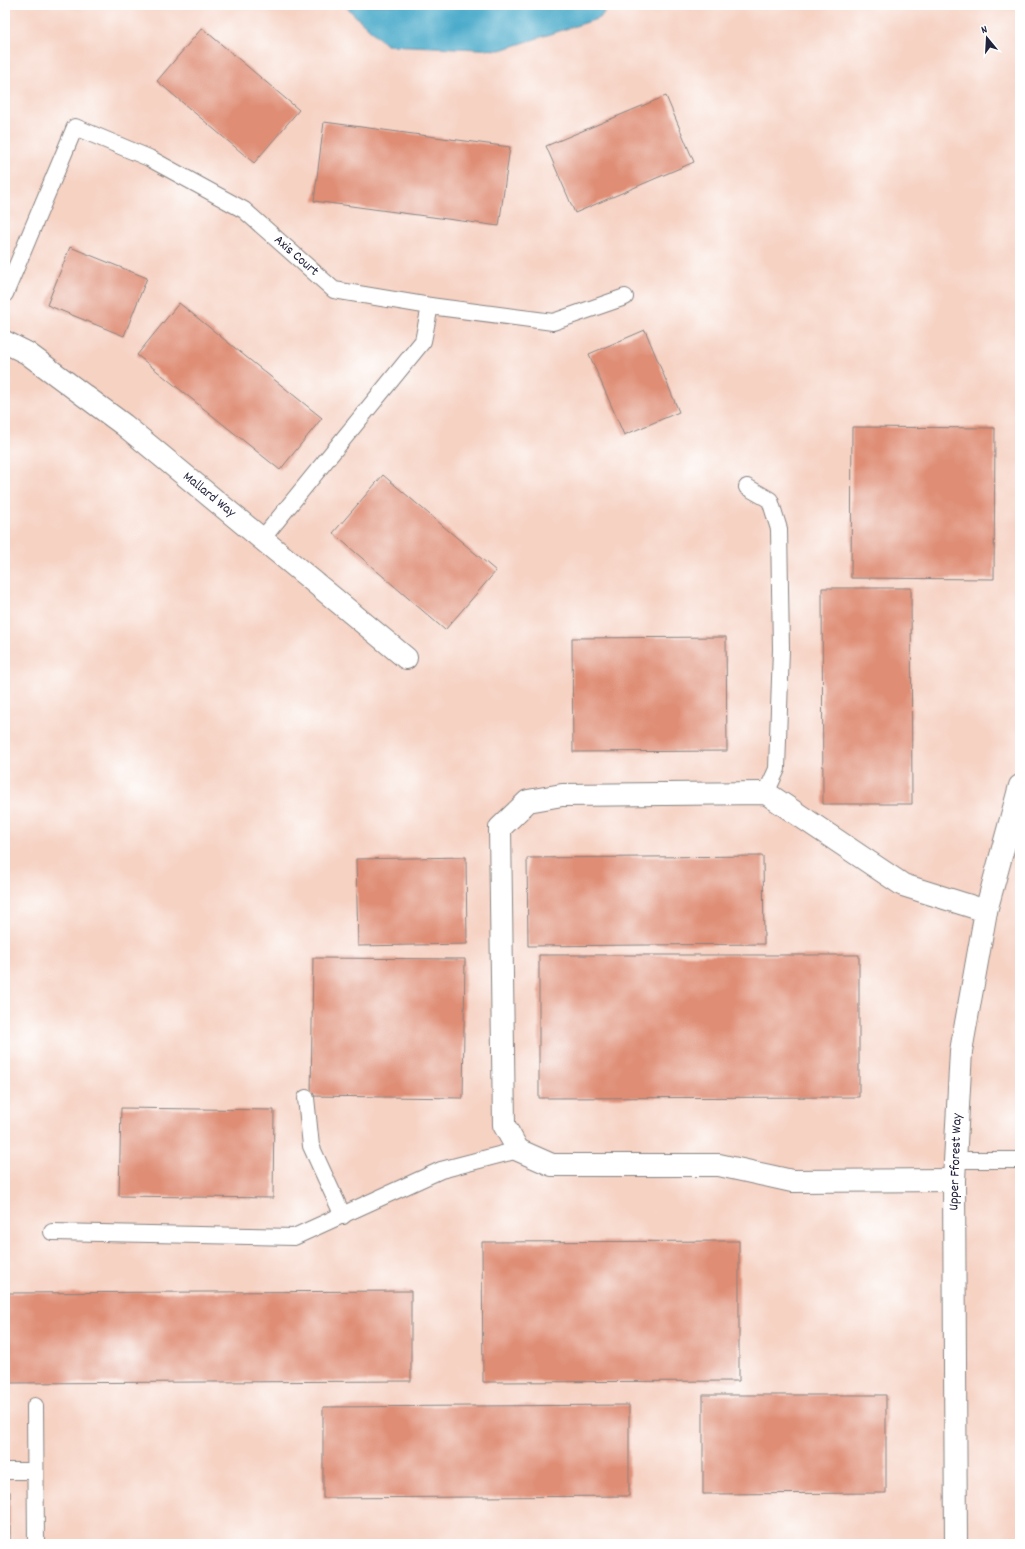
<svg xmlns="http://www.w3.org/2000/svg" width="1025" height="1549" font-family="Dekko,sans-serif">
<rect width="100%" height="100%" fill="#fff"/>
<filter id="ink" filterUnits="userSpaceOnUse"><feTurbulence type="fractalNoise" baseFrequency=".025" numOctaves="2"/><feDisplacementMap in="SourceGraphic" scale="8" xChannelSelector="R" yChannelSelector="G"/><feConvolveMatrix kernelMatrix="1 2 1 2 8 2 1 2 1" color-interpolation-filters="sRGB"/></filter>
<filter id="wash" filterUnits="userSpaceOnUse"><feTurbulence type="fractalNoise" baseFrequency=".012" numOctaves="4" result="noise"/><feDisplacementMap in="SourceGraphic" scale="16" xChannelSelector="R" yChannelSelector="G"/><feGaussianBlur stdDeviation="0.9" result="paint"/><feColorMatrix in="noise" values="0 0 0 0 0 0 0 0 0 0 0 0 0 0 0 0 0 1.4 0 .05"/><feComposite in="paint" operator="in"/></filter>
<g filter="url(#wash)">
<rect width="100%" height="100%" fill="#f0e4c7"/>
<rect fill="#f6d2c3" x="5" y="5" width="1015" height="1539"/>
<path fill="#4babca" stroke="#366682" d="M344 5H609L600 18 501 50 386 45Z"/>
<g id="blocks">
<g fill="#df8d75">
<path d="M202 28 299 110 254 163 157 81Z"/>
<path d="M666 96 694 162 575 213 546 146Z"/>
<path d="M324 122 510 147 499 226 314 201Z"/>
<path d="M70 247 147 278 124 336 47 305Z"/>
<path d="M179 303 322 418 280 470 137 355Z"/>
<path d="M645 330 679 412 624 435 589 354Z"/>
<path d="M852 427 995 428 994 579 851 578Z"/>
<path d="M383 475 496 571 445 630 333 533Z"/>
<path d="M822 588H911L912 804H823Z"/>
<path d="M726 637 727 751 573 752 572 638Z"/>
<path d="M763 856 764 944 528 946 527 858Z"/>
<path d="M466 857 467 944 358 946 356 859Z"/>
<path d="M539 955H859V1097L539 1098Z"/>
<path d="M313 958 465 959 463 1098 311 1096Z"/>
<path d="M121 1108 274 1110 273 1198 119 1196Z"/>
<path d="M739 1241V1381L483 1382 482 1242Z"/>
<path d="M411 1291V1381L5 1383V1293Z"/>
<path d="M703 1395H886V1493L703 1494Z"/>
<path d="M629 1405V1496L323 1498V1407Z"/>
<rect x="5" y="1492" width="5" height="52"/>
</g>
</g>
</g>
<g filter="url(#ink)">
<use href="#blocks" fill-opacity="0" stroke="#898381" stroke-width="1"/>
<g fill="none" stroke-linecap="round" stroke-linejoin="round">
<g stroke="#898381" stroke-width="18">
<g id="service">
<path d="M5 294 75 127 149 158 244 210 334 290 430 306 423 341 262 539"/>
<path d="M430 306 553 322 625 297"/>
<path d="M747 487 770 500 779 529 781 649 777 769 766 793"/>
<path d="M306 1098 311 1146 343 1216"/>
<path d="M955 1160H1020"/>
<path d="M52 1232 294 1237 441 1170 518 1150"/>
<path d="M35 1406 36 1544"/>
<path d="M5 1471H35"/>
</g>
</g>
<g stroke="#898381" stroke-width="24">
<g id="minor">
<path d="M5 342 27 353 124 425 406 658"/>
<path d="M954 1180 792 1181 719 1165H552L518 1150 504 1125 500 828 528 801 562 795 766 793 903 885 986 911"/>
<path d="M956 1544 954 1180 961 1051 986 911 1020 786"/>
</g>
</g>
<use href="#service" stroke="#fff" stroke-width="16"/>
<use href="#minor" stroke="#fff" stroke-width="22"/>
</g>
</g>
<g text-anchor="middle" dominant-baseline="central" stroke-width="4" stroke-linejoin="round" paint-order="stroke">
<g font-size="14" fill="#22223b" stroke="#fff">
<text transform="translate(296 256) rotate(41)">Axis Court</text>
<text transform="translate(209 495) rotate(39)">Mallard Way</text>
<text transform="translate(956 1162) rotate(-88)">Upper Fforest Way</text>
</g>
</g>
<rect width="1025" height="1549" fill="none" stroke="#fff" stroke-width="20"/>
<g transform="translate(987 38) rotate(342)" stroke="#ffffff" stroke-width="3" paint-order="stroke">
<path d="M0-3L7 15L0 10L-7 15Z" fill="#22223b"/>
<text y="-6" font-size="11" font-weight="bold" text-anchor="middle" fill="#22223b">N</text>
</g>
</svg>
